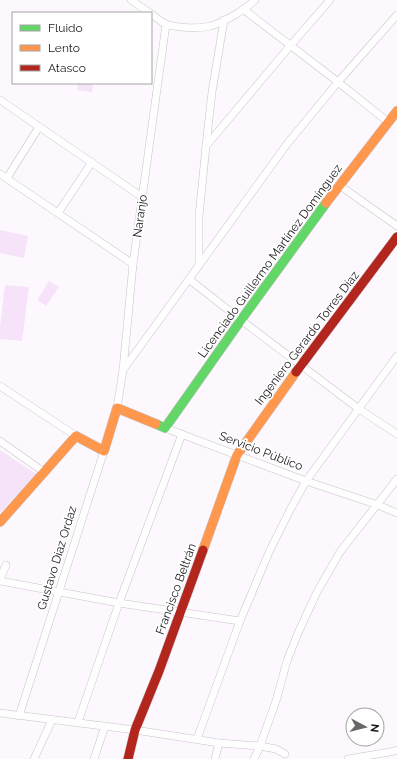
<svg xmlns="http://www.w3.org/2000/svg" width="397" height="759" viewBox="0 0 397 759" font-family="Raleway,sans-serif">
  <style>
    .green { fill: #f6e2f9 }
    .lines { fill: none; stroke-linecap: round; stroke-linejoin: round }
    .street-casing { stroke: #c7c4c8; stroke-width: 8 }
    .fast-casing { stroke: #c7c4c8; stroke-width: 10 }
    .slow-casing { stroke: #c7c4c8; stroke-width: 10 }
    .jam-casing { stroke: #c7c4c8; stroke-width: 10 }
    .street { stroke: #fffeff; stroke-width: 7 }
    .fast { stroke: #63d668; stroke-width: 9 }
    .slow { stroke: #ff974d; stroke-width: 9 }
    .jam { stroke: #b3261e; stroke-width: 9 }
    .labels { text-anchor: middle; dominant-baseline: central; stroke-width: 3.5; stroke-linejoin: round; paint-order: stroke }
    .street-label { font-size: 12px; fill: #1c191d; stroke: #fff }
  </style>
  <rect width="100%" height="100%" fill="#fcf8fd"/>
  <g class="green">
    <path d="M78,83H93L92,92L77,90Z"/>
    <path d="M0,230L28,236L24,258L0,253Z"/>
    <path d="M49,281L59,287L46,306L37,300Z"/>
    <path d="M5,285L29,287L22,341L0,339V327Z"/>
    <path d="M0,450L36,474L0,513Z"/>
  </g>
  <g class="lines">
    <g class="street-casing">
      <g id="street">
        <path d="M131,0L150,13"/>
        <path d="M243,9L338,82L388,122"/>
        <path d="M151,14C156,17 161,22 166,24C177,28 199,29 210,26C223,23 246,9 255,0"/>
        <path d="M0,100L142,197"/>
        <path d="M206,146L290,46L330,0"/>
        <path d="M0,174L133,264"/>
        <path d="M7,178L39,127"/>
        <path d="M339,185L397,226"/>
        <path d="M58,213L92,162"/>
        <path d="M199,265V216L206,146L212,92L224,20"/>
        <path d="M190,280L241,320L359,409L397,434"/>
        <path d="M123,370L287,144L338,82L397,15"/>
        <path d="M0,386L76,436"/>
        <path d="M117,408L123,370L133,264L166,24"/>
        <path d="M165,428L306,481L378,505L397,513"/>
        <path d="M0,441L44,472"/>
        <path d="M0,579L6,565"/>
        <path d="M0,581L119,603L240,621"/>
        <path d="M0,713L135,730L219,743L260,746L276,749L285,754"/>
        <path d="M19,716L104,451"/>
        <path d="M78,722L119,603L182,434"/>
        <path d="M197,739L240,621L270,550L290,510L306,481L397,356"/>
        <path d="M34,759L52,720"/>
        <path d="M94,759L105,726"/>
        <path d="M215,759L219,743"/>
        <path d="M254,759L260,746L276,701L287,661L298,633L317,592L340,552L397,479"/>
        <path d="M348,759L390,752L397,750"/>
      </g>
    </g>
    <g class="fast-casing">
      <path id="fast" d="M156,424L165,428L241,320L326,203"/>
    </g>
    <g class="slow-casing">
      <g id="slow">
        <path d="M326,203L397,111"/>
        <path d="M0,522L76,436L104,451L117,408L156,424"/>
        <path d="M203,550L237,455L296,372"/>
      </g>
    </g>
    <g class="jam-casing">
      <g id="jam">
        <path d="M296,372L397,237"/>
        <path d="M128,759L135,730L159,671L203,550"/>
      </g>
    </g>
    <use href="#street" class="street"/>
    <use href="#fast" class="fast"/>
    <use href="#slow" class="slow"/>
    <use href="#jam" class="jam"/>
  </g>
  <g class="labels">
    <g class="street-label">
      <text transform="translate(140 216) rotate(-82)">Naranjo</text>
      <text transform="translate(270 261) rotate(-54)">Licenciado Guillermo Martínez Domínguez</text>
      <text transform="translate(307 338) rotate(-53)">Ingeniero Gerardo Torres Díaz</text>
      <text transform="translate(261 451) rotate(21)">Servicio Público</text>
      <text transform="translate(57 558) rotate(-73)">Gustavo Díaz Ordaz</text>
      <text transform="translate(176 589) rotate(-70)">Francisco Beltrán</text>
    </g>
  </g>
  <rect x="12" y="12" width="140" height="72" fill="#ffffff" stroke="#a4a3a5"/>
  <rect x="20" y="25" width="20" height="6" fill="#63d668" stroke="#a4a3a5"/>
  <text x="48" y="32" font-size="12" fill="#1c191d">Fluido</text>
  <rect x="20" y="45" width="20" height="6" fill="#ff974d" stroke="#a4a3a5"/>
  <text x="48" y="52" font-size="12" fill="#1c191d">Lento</text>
  <rect x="20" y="65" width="20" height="6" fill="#b3261e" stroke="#a4a3a5"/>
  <text x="48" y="72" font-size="12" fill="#1c191d">Atasco</text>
  <g transform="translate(365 727) rotate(97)"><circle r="19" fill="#ffffff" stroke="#a4a3a5"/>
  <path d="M0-3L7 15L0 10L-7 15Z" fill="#6a676b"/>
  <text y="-6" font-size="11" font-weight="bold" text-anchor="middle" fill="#1c191d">N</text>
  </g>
</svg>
